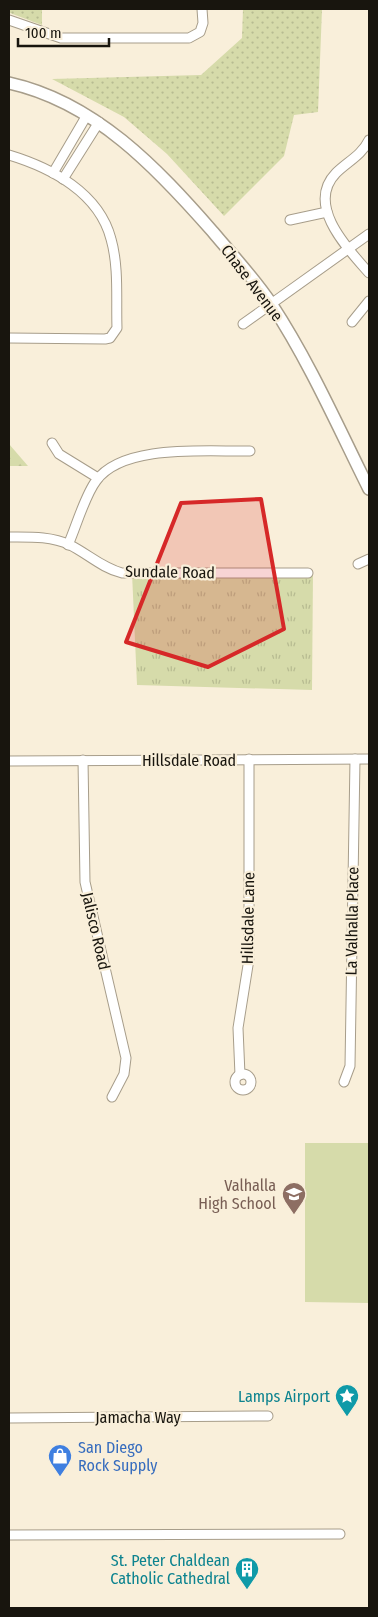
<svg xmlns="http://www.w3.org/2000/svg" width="378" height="1617" viewBox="0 0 378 1617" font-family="'Fira Sans Condensed',sans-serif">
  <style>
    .grass { fill: url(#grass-tufts) }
    .forest { fill: url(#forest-firs) }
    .park { fill: url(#park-dots) }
    .pitch { fill: #d6dbaa }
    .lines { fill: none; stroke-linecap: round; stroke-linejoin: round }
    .minor-casing { stroke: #a79d8a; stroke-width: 11 }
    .major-casing { stroke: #a79d8a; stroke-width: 14 }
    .minor { stroke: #fff; stroke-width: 9 }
    .major { stroke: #fff; stroke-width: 11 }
    .marked { fill: #d62828; fill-opacity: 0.2; stroke: #d62828; stroke-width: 4; stroke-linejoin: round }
    .labels { text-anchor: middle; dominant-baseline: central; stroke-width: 4.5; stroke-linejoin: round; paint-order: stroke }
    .street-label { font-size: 16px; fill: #18150e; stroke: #f9efda }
    .education-label { font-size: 16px; fill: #785e54; stroke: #f9efda; text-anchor: end }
    .culture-label { font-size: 16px; fill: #0d838f; stroke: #f9efda; text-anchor: end }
    .shop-label { font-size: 16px; fill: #366cbe; stroke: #f9efda; text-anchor: start }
  </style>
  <defs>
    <pattern id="grass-tufts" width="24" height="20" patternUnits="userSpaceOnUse" patternTransform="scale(1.25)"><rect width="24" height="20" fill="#d6dbaa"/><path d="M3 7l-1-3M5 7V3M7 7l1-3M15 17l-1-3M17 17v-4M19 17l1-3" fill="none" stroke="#b7bb91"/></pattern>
    <pattern id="forest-firs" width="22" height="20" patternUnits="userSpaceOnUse" patternTransform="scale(1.25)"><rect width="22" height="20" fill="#d6dbaa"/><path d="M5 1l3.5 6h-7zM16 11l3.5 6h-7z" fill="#b7bb91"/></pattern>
    <pattern id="park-dots" width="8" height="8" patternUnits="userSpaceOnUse" patternTransform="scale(1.25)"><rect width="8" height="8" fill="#d6dbaa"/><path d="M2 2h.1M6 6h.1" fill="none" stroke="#b7bb91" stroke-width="1.8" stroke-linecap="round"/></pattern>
  </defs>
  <rect width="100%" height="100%" fill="#f9efda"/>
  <path class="grass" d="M132,573H313L312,690L137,685Z"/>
  <path class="forest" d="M9,444L28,466H9Z"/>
  <g class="park">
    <path d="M9,9H42V25L10,13Z"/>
    <path d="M243,9H322L318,112L294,115L284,156L224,216L167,154L124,117L52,79L201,75L242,38Z"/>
  </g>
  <path class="pitch" d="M305,1143H369V1303L305,1302Z"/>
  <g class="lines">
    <g class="minor-casing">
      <g id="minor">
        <path d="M9,20L61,38H189L200,32L203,23L202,9"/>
        <path d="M369,140C362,155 347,162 336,173C305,205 348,249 369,273"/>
        <path d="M9,155C52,168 99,193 111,239C119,267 116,299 117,328L110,338L105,339L9,338"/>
        <path d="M53,173L87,115"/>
        <path d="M63,179L99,122"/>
        <path d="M290,220L327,212"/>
        <path d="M352,322L369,301"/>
        <path d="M243,324L369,234"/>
        <path d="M52,443L59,454L98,478"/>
        <path d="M9,537C30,537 51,536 70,545C88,554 102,568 122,573H308"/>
        <path d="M68,545C76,527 85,495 96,481C123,443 209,452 250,451"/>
        <path d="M358,564L369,559"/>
        <path d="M83,760L85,882L126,1058L124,1074L112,1097"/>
        <path d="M9,761L369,759"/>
        <circle cx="243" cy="1082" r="8"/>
        <path d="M240,1075L238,1028L249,959V759"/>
        <path d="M344,1082L350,1066L355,759"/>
        <path d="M9,1418L268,1416"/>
        <path d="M9,1535L340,1534"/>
      </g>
    </g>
    <g class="major-casing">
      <path id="major" d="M9,83C95,102 157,168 213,232C233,256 255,279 272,305C310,363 338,427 369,489"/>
    </g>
    <use href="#minor" class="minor"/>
    <use href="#major" class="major"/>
  </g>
  <path class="marked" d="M261,499L284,629L208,667L126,642L181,503Z"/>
  <defs>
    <g id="school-pin" transform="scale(1.25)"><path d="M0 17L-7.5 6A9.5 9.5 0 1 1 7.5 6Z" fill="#8d6e63" stroke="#f9efda"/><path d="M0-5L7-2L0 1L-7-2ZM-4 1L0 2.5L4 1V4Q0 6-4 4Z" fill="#fff"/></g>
    <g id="sight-pin" transform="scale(1.25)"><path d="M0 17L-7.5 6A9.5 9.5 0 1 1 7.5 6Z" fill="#0f9aa8" stroke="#f9efda"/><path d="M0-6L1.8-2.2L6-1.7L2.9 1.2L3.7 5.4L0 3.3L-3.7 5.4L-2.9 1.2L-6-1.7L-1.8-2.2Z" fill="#fff"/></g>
    <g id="shop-pin" transform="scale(1.25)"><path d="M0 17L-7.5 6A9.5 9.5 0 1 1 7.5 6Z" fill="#3f7fe0" stroke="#f9efda"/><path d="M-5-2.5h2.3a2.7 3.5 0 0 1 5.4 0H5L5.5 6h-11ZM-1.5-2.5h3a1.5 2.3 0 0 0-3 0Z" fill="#fff"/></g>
    <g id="building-pin" transform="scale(1.25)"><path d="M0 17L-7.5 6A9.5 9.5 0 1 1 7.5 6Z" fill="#0f9aa8" stroke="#f9efda"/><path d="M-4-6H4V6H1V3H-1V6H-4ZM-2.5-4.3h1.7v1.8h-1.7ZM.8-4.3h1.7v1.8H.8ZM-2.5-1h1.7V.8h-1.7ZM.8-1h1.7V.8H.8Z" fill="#fff"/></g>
  </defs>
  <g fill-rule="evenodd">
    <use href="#school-pin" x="294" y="1194"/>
    <use href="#sight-pin" x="347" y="1396"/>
    <use href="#shop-pin" x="60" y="1456"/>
    <use href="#building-pin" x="247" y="1569"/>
  </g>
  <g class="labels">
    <g class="street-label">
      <text transform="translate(252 283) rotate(53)">Chase Avenue</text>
      <text transform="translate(170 572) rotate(1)">Sundale Road</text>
      <text x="189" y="760">Hillsdale Road</text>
      <text transform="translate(248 918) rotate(-89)">Hillsdale Lane</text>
      <text transform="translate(352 921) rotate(-89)">La Valhalla Place</text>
      <text transform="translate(96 931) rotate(77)">Jalisco Road</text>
      <text x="138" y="1417">Jamacha Way</text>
    </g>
    <g class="education-label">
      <text x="276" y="1185">Valhalla<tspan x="276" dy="18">High School</tspan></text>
    </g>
    <g class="culture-label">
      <text x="330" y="1396">Lamps Airport</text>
      <text x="230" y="1560">St. Peter Chaldean<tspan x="230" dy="18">Catholic Cathedral</tspan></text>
    </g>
    <g class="shop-label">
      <text x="78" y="1447">San Diego<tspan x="78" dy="18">Rock Supply</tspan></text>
    </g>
  </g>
  <rect width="378" height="1617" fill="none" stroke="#18150e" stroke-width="20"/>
  <path d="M18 38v8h91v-8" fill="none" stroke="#18150e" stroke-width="2.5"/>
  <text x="25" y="38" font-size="15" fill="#18150e" stroke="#f9efda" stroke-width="4" paint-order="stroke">100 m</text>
</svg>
